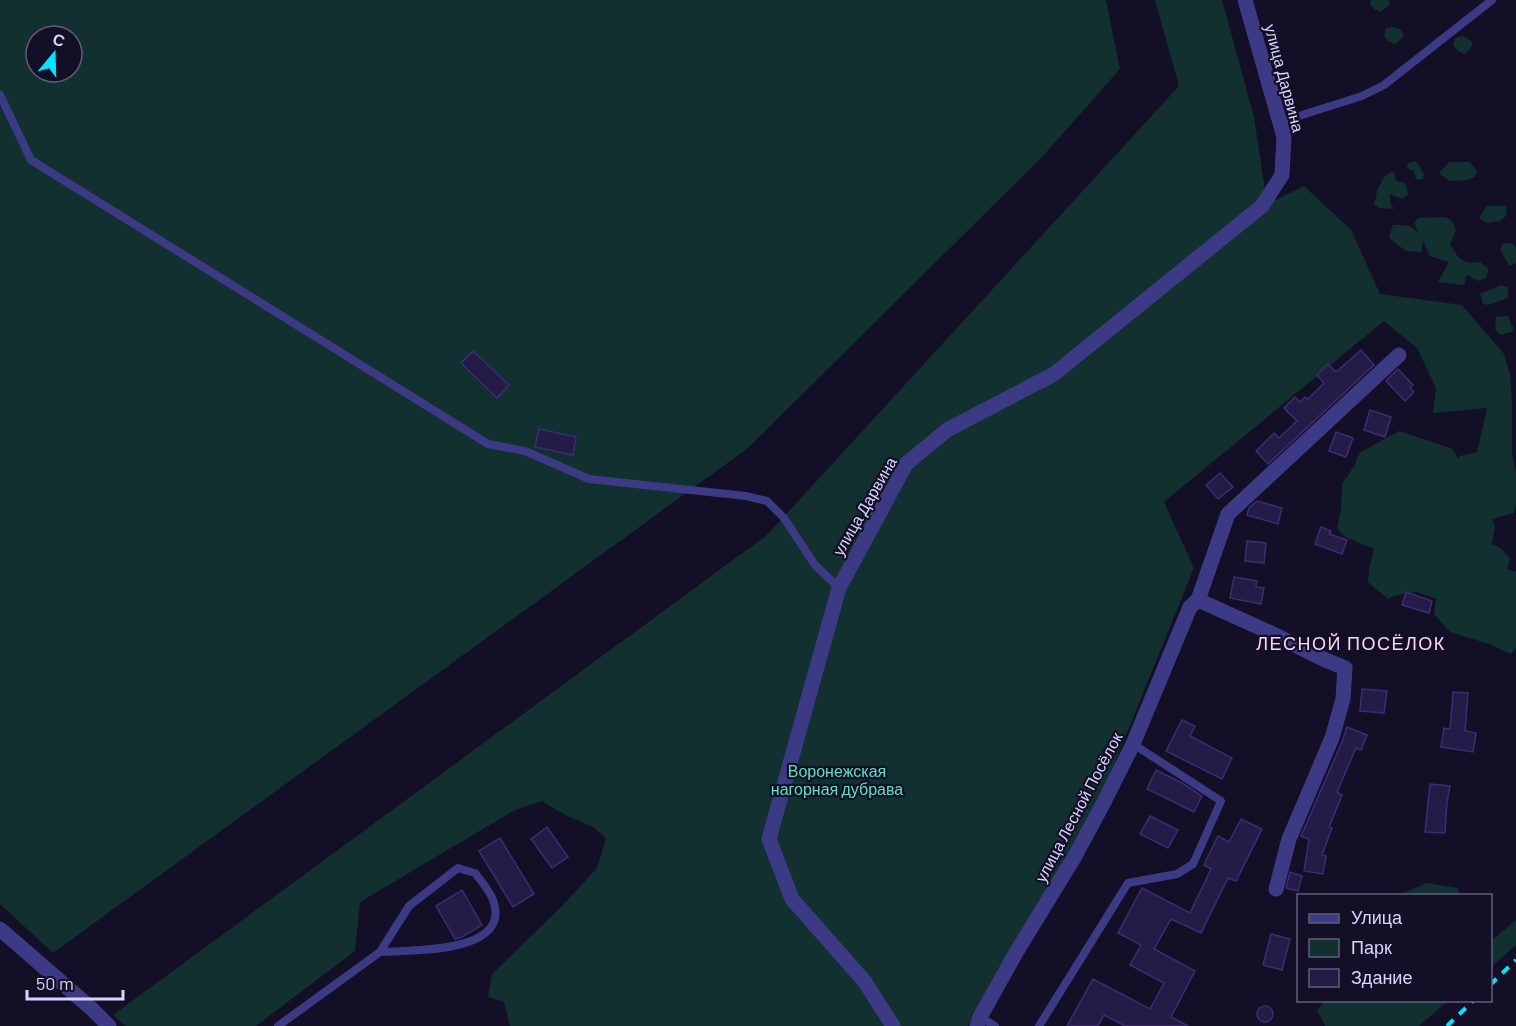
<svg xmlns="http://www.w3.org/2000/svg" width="1516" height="1026" viewBox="0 0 1516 1026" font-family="Barlow,sans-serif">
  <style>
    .green { fill: #12302f; fill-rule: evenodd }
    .building { fill: #241b47; stroke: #3b2d73; stroke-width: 1.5 }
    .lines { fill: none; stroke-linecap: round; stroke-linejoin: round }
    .lane { stroke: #3d3a85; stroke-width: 8 }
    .street { stroke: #3d3a85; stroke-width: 15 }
    .rail { stroke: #00e5ff; stroke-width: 4; stroke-dasharray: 9 8; stroke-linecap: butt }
    .labels { text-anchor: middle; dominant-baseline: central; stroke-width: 4.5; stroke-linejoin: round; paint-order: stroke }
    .street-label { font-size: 16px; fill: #d9d4ff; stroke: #130f26 }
    .park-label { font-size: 16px; fill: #5fe0c0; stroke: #130f26 }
    .neighbourhood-label { font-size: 18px; letter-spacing: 1.5px; fill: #ffd6f0; stroke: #130f26 }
  </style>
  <rect width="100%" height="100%" fill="#130f26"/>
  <g class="green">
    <path d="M0,0H1106L1120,69L1043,156L748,448L53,953L0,904ZM36,36H72V72H36Z"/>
    <path d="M1155,0H1222L1254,117L1267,204L1304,186L1351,230L1380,294L1462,305L1504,354L1510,374L1512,404V454L1516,473V503L1514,513L1492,519L1495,525L1492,544L1502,549L1510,559L1507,568L1514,572L1516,571V648L1511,654L1489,644L1450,632L1434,614L1436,599L1417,592L1397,595L1388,599L1368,582L1369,569L1374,549L1345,537L1337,528L1341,509L1342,484L1355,465L1359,453L1399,431L1453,449L1458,459L1460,456L1477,452L1487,408L1433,413L1436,388L1417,348L1384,321L1164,502L1194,568L1098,804L1066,861L968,1026H510L504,1002L488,997L492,974L563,905L597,868L606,838L593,827L565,815L542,801L515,810L360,902L355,951L256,1026H126L113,1015L767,535L1179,86Z"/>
    <path d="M1371,0H1388L1390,2L1387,7L1381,12L1374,9L1370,4Z"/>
    <path d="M1395,27L1401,30L1404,35L1401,39L1395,44L1388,41L1384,36L1386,28Z"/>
    <path d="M1464,36L1470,40L1473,44L1470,49L1465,54L1458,51L1453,45L1455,38Z"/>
    <path d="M1416,161L1424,174L1423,179L1416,180L1414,171L1407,168L1408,163Z"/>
    <path d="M1449,162H1470L1477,171L1475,177L1467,180L1449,181L1439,173Z"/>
    <path d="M1394,172L1396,180L1400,182H1404L1407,188L1408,195L1402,199L1390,194V202L1394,209L1379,208L1374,204L1376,198L1377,189C1385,180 1380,175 1394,172Z"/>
    <path d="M1487,206H1507L1506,216L1500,221L1486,223L1479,217Z"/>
    <path d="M1445,217L1451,220L1456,230L1450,244C1458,258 1462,265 1480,262L1489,269L1486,278L1478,281L1467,275L1464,285L1438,282L1449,262L1430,256L1422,239V252L1406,251L1389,238L1393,225C1405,225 1409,224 1418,232L1414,223L1418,218Z"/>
    <path d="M1503,243L1513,244L1516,248V263L1509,266L1500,249Z"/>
    <path d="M1501,285L1508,287V298L1488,305L1483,304L1480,294Z"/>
    <path d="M1508,316L1511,324L1514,328L1512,332L1500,335L1495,329L1496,317Z"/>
    <path d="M1427,883L1458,888L1459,895H1400L1401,894Z"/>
    <path d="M1516,920V945L1491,967V941Z"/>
    <path d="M1326,1000H1448V1001L1419,1026H1325L1317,1010Z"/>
  </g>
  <g class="building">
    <path d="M1361,350L1374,365L1268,464L1256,451L1274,433L1279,438L1297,421L1284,408L1295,397L1300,402L1305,397L1308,399L1324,383L1317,375L1328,364L1336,372Z"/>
    <path d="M473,351L509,385L497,398L461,363Z"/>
    <path d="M1398,369L1413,385L1410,388L1414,392L1405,401L1386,381Z"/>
    <path d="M1370,410L1391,417L1385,437L1364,430Z"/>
    <path d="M539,429L576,437L573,455L535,447Z"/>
    <path d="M1336,432L1353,438L1346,457L1329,451Z"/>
    <path d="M1220,473L1233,487L1218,499L1206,485Z"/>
    <path d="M1257,501L1282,508L1278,524L1247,515L1249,508Z"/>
    <path d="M1321,527L1331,531L1329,534L1347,540L1342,554L1315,544Z"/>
    <path d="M1247,541L1266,543L1264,563L1245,561Z"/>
    <path d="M1234,577L1257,581L1256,587L1264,588L1261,604L1230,598Z"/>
    <path d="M1406,592L1432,601L1429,613L1402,605Z"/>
    <path d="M1362,689L1387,691L1384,713L1360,711Z"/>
    <path d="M1453,692L1468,693L1465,731L1476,733L1473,752L1441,747L1444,728L1450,729Z"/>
    <path d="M1182,720L1195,726L1190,736L1232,758L1222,779L1166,751Z"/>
    <path d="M1347,727L1367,735L1361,750L1356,748L1337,792L1342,795L1329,827L1332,828L1322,855L1326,856L1323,874L1304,871L1309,839L1301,836L1342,742Z"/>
    <path d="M1156,770L1182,783L1202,796L1194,812L1147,789Z"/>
    <path d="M1430,784L1450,786L1447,802L1445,833L1425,832Z"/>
    <path d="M1150,816L1178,830L1168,848L1140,834Z"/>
    <path d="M1241,819L1262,829L1236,881L1228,878L1201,933L1171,919L1154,949L1195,971L1171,1017L1188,1026H1125L1104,1015L1098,1026H1067L1093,979L1150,1009L1164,983L1130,965L1141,945L1118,933L1142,888L1190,913L1211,869L1204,865L1218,836L1229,842Z"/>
    <path d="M547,827L568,857L552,868L531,839Z"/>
    <path d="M500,838L534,894L513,907L479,851Z"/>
    <path d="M1290,872L1302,876L1298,891L1286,888Z"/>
    <path d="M462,890L482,925L462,937L455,939L436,906Z"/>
    <path d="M1271,934L1290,939L1282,970L1263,965Z"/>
    <circle cx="1265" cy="1014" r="8"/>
  </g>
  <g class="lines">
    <g class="lane">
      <path d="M0,95L31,160L488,444L525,451L589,479L746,496L767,501L784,518L815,565L839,588"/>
      <path d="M1280,122L1362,96L1384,85L1492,0"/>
      <path d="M980,1017L995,1026"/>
      <path d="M278,1026L380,952L409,906L458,868L475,873C481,881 490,891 493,900C513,954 410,950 380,952"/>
      <path d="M1039,1026L1128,883L1177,874L1193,864L1221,801L1133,744"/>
    </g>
    <g class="street">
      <path d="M1198,600L1228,514L1399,355"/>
      <path d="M0,929L92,1009L109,1026"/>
      <path d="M893,1026L865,982L792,899L769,839L839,588L906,464L947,430L1054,374L1262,206L1282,175L1284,137L1245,0"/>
      <path d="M977,1026L980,1017L1017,951L1075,856L1103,804L1133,744L1190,607L1198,600L1269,632L1321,658L1345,668L1343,699L1332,738L1289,839L1276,889"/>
    </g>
    <g class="rail">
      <path d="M1490,985L1516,960"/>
      <path d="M1447,1026L1474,1000"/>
    </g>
  </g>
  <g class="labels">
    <g class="street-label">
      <text transform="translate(1285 78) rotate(75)">улица Дарвина</text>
      <text transform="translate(864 506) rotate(-60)">улица Дарвина</text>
      <text transform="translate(1078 807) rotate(-62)">улица Лесной Посёлок</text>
    </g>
    <g class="park-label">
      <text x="837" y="770">Воронежская<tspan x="837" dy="18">нагорная дубрава</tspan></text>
    </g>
    <g class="neighbourhood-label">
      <text x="1351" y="643">ЛЕСНОЙ ПОСЁЛОК</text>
    </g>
  </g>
  <rect x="1297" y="894" width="195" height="108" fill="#130f26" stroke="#625e7d" stroke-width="1.5"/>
  <rect x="1309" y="914" width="30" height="9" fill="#3d3a85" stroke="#625e7d" stroke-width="1.5"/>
  <text x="1351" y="924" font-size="18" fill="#d9d4ff">Улица</text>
  <rect x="1309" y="939" width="30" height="18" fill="#12302f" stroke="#625e7d" stroke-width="1.5"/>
  <text x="1351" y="954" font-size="18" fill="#d9d4ff">Парк</text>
  <rect x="1309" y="969" width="30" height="18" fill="#241b47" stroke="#625e7d" stroke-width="1.5"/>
  <text x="1351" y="984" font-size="18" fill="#d9d4ff">Здание</text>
  <g transform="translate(54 54) rotate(19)"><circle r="28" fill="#130f26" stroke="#625e7d" stroke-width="1.5"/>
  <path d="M0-4.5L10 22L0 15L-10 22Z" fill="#00e5ff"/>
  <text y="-9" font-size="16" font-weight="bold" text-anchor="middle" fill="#d9d4ff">С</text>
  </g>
  <path d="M27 990v9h96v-9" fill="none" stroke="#d9d4ff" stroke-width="3"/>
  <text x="36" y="990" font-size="18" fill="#d9d4ff" stroke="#130f26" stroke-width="4.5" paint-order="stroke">50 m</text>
</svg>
